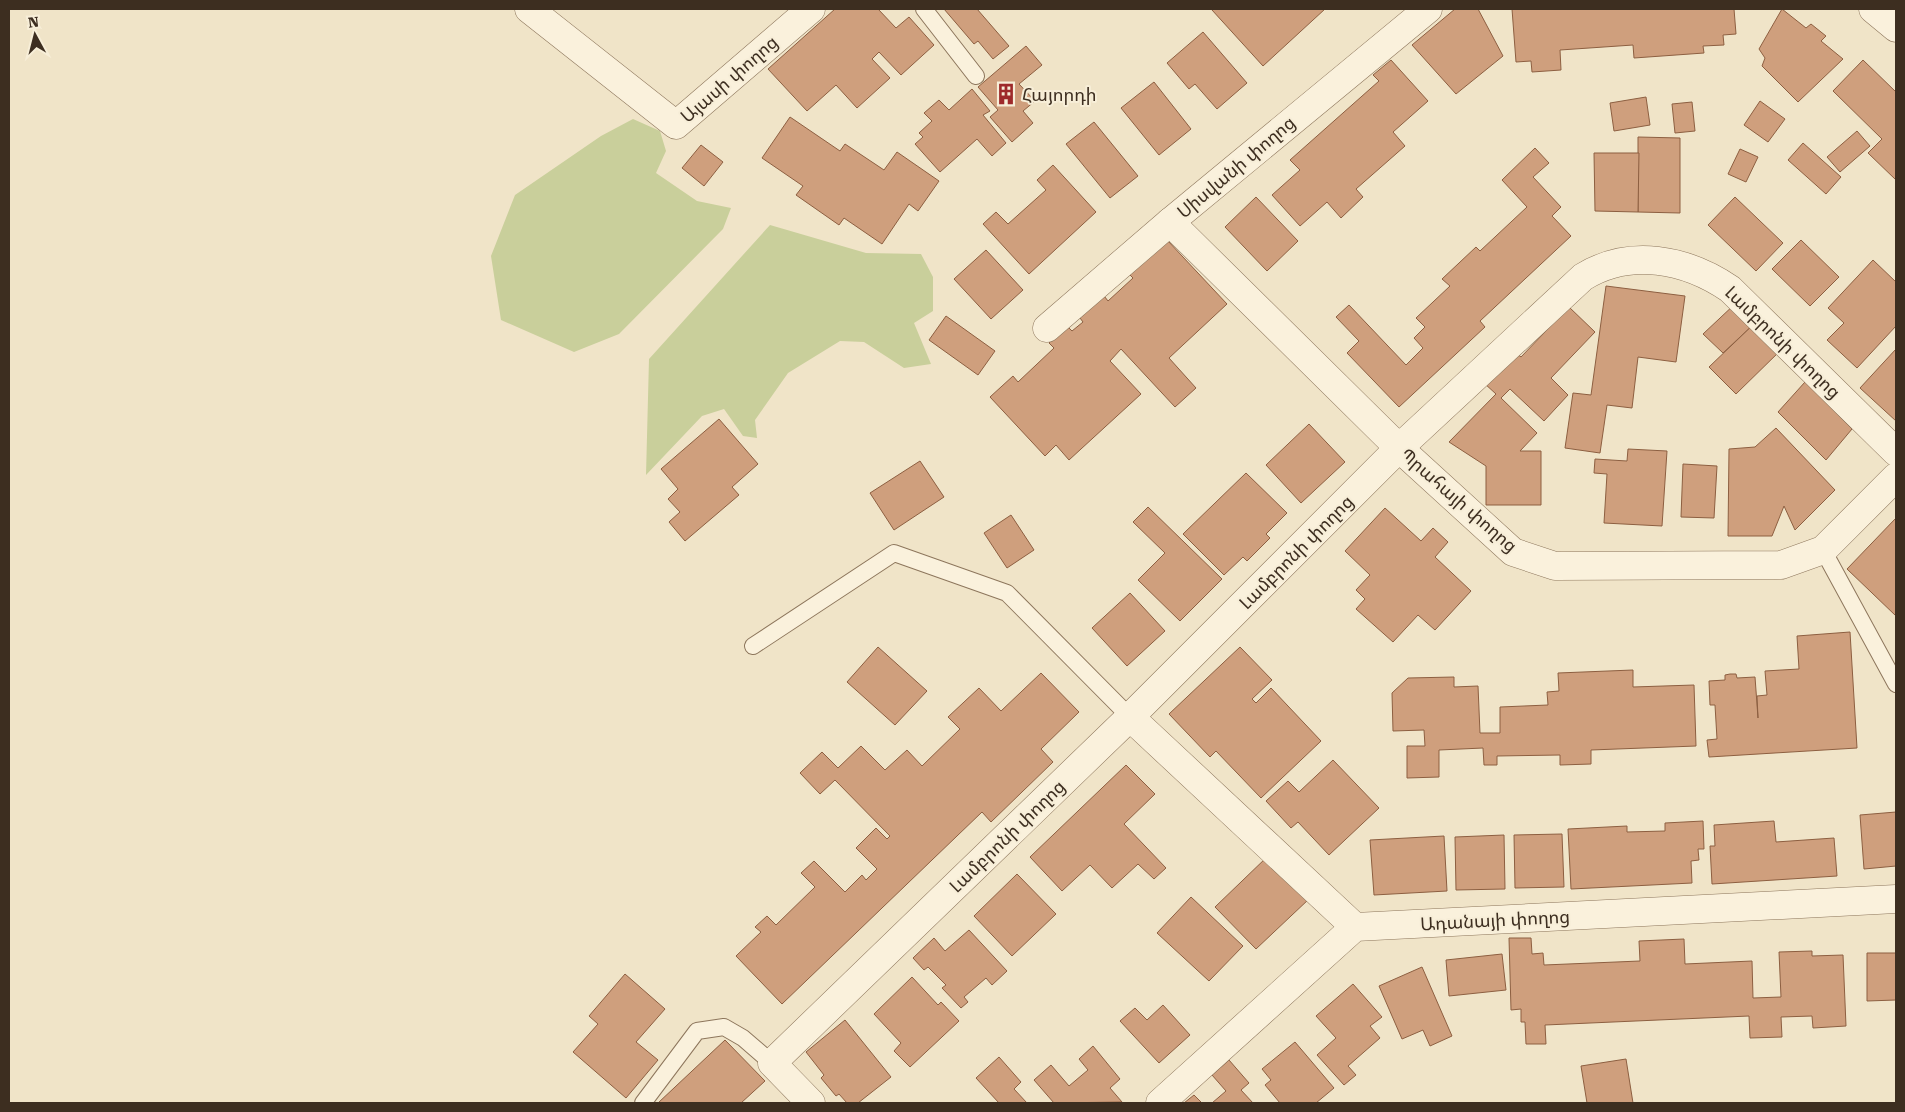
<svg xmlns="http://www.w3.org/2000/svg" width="1905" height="1112" viewBox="0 0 1905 1112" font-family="'Roboto Serif','Noto Sans Armenian',serif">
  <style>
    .green { fill: #c9cf9b }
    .building { fill: #cf9f7d; stroke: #8d5f41 }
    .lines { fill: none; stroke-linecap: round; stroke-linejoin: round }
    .service-casing { stroke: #8d765c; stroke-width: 18 }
    .minor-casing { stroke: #8d765c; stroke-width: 29 }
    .tertiary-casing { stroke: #8d765c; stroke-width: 29 }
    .service { stroke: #faf1dc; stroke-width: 16 }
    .minor { stroke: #faf1dc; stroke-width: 28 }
    .tertiary { stroke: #faf1dc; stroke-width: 28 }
    .labels { text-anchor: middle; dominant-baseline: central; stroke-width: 4; stroke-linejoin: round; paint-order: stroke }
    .street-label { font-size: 18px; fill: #3d2e20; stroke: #f7eed8 }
    .poi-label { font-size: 18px; fill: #3d2e20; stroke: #f7eed8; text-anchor: start }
  </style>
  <rect width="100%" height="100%" fill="#f0e4c8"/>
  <g class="green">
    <path d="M633,119L660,131L666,151L656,173L697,201L731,208L723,229L619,334L574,352L501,320L491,256L515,195L601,136Z"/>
    <path d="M770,225L866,253L921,254L933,277V311L914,323L931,364L904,368L864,342L840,341L788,373L755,420L757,438L743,436L724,409L702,416L646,475L649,359Z"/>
  </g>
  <g class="building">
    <path d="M835,9H878L896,28L909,17L934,45L901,75L879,52L872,59L890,78L857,108L836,85L807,111L768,69Z"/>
    <path d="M944,9H977L1009,46L993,59L978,41L974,44Z"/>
    <path d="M1213,9H1325L1263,66L1212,10Z"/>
    <path d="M1455,9H1478L1503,56L1456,94L1412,45Z"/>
    <path d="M1512,9H1734L1736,34L1723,35L1724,45L1703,46L1704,53L1634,58L1633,45L1560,50L1561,70L1532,72L1531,61L1516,62Z"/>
    <path d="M1782,9L1806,28L1811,24L1826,36L1821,41L1843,59L1798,102L1762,66L1765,58L1759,49Z"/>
    <path d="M1203,32L1247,83L1217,109L1195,84L1189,89L1167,63Z"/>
    <path d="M1026,46L1042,65L1019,84L1035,101L1023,111L1033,123L1012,142L990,117L998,110L978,87Z"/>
    <path d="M1391,60L1428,101L1393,132L1405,146L1356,189L1363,197L1341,218L1327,202L1300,226L1272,195L1300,170L1290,160L1379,81L1373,75Z"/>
    <path d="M1863,60L1896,92V180L1868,153L1882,139L1833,91Z"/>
    <path d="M1154,82L1191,129L1159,155L1121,108Z"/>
    <path d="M972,89L990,111L983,115L1006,143L992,156L977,139L940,172L915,144L923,137L919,133L932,121L924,113L939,100L949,110Z"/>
    <path d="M1646,97L1650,125L1614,131L1610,103Z"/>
    <path d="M1760,101L1785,119L1768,142L1744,125Z"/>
    <path d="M1692,102L1695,131L1675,133L1672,104Z"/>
    <path d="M790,117L840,151L845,144L884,170L897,152L939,181L918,211L909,204L882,244L844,218L839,225L796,195L803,186L762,158Z"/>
    <path d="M1094,122L1138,176L1110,198L1066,144Z"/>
    <path d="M1857,131L1870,146L1840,172L1827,157Z"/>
    <path d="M1638,137L1680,138V213L1638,212Z"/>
    <path d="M1803,143L1841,177L1826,194L1788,160Z"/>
    <path d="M701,145L723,162L704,186L682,168Z"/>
    <path d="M1535,148L1549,163L1533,177L1561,207L1552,216L1571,236L1480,321L1485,327L1399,407L1347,353L1359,341L1336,317L1349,305L1406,365L1423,348L1414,338L1425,327L1416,318L1450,286L1442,279L1476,247L1480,251L1527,207L1502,180Z"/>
    <path d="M1740,149L1758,157L1746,182L1728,174Z"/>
    <path d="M1594,153H1639L1638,212L1595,211Z"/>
    <path d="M1053,165L1096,212L1029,274L983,224L996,212L1008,224L1046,190L1037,180Z"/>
    <path d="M1256,197L1298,241L1267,271L1225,227Z"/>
    <path d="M1735,197L1783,243L1756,271L1708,225Z"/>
    <path d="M1801,240L1839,277L1810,306L1772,269Z"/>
    <path d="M1168,241L1227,304L1169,358L1196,388L1175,407L1121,349L1110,361L1141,394L1069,460L1056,445L1045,456L990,397L1013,376L1018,382L1054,348L1049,343L1067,326L1072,331L1083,322L1077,314L1101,292L1108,301L1133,278L1125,270Z"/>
    <path d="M986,250L1023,290L991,319L954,279Z"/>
    <path d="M1873,260L1896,282V326L1857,368L1827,340L1844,323L1828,308Z"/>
    <path d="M1606,286L1685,296L1676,362L1638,357L1632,408L1607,405L1600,453L1565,448L1573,393L1591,395Z"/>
    <path d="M1736,303L1756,322L1723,353L1703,334Z"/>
    <path d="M1569,307L1595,332L1551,378L1568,395L1544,421L1510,389L1501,398L1537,433L1520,451H1541V505H1486V466L1449,442L1496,394L1484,383L1515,352L1521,357Z"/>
    <path d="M946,316L995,351L978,375L929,340Z"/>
    <path d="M1756,322L1782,349L1736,394L1709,367Z"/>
    <path d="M1896,349V421L1860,388Z"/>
    <path d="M1805,382L1852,429L1826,460L1778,412Z"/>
    <path d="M719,419L758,464L732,487L739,495L685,541L669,522L680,512L668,499L678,489L661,469Z"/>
    <path d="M1309,424L1345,462L1301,503L1266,465Z"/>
    <path d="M1776,428L1835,490L1795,530L1784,506L1772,536H1728L1729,449L1755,447Z"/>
    <path d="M1628,449L1667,451L1662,526L1604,523L1607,474L1594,473L1595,459L1627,461Z"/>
    <path d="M920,461L944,497L894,530L870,493Z"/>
    <path d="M1683,464L1717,466L1714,518L1681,517Z"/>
    <path d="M1246,473L1287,513L1266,534L1270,538L1247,561L1243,557L1224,575L1183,534Z"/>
    <path d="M1148,507L1222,579L1180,621L1138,580L1165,553L1133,522Z"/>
    <path d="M1385,508L1421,541L1433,528L1448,542L1435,557L1471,591L1435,630L1418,615L1393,642L1356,609L1365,599L1356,590L1370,575L1345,551Z"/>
    <path d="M1011,515L1034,550L1007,568L984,533Z"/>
    <path d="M1896,518V616L1847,569Z"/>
    <path d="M1130,593L1165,631L1127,666L1092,628Z"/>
    <path d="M1850,632L1857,748L1709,757L1707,740L1717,739L1715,705H1710L1709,681L1725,680V675L1730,674H1736L1737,678L1755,677L1758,718L1757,696L1767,695L1765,671L1799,669L1797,636Z"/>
    <path d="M878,647L927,691L895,725L847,682Z"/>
    <path d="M1240,647L1272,680L1252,699L1256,703L1271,688L1321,741L1261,798L1216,751L1210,757L1169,714Z"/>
    <path d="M1633,670V687L1694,685L1696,746L1591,750V764L1560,765V755L1497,756V765H1484L1483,748L1439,750V777L1407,778V746H1425L1424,730L1393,731L1392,693L1408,678L1454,677V687L1478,686L1480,733H1500V707L1548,705L1547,692L1559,691L1558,673Z"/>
    <path d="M1041,673L1079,712L1041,749L1053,762L991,822L982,812L782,1004L736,956L761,932L755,927L767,916L776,925L815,887L801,873L814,861L845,892L862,875L866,880L877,869L856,848L876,828L887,839L890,836L835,780L820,794L800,773L822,752L838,768L861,746L885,770L907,750L922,766L960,729L948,717L979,688L1001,711Z"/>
    <path d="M1333,760L1379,808L1329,855L1298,822L1291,828L1266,801L1288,781L1299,792Z"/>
    <path d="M1126,765L1155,794L1124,824L1166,868L1154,879L1138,864L1112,888L1090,865L1062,891L1030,857Z"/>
    <path d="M1896,812V866L1864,869L1860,815Z"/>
    <path d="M1703,821L1704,849H1698L1699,860L1691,861L1692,883L1571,889L1568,829L1627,826V832L1665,831V823Z"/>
    <path d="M1774,821L1776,842L1834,838L1837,876L1712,884L1710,846H1715L1714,825Z"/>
    <path d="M1562,834L1564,887L1515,888L1514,835Z"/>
    <path d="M1504,835L1505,889L1456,890L1455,837Z"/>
    <path d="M1444,836L1447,891L1374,895L1370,840Z"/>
    <path d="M1268,856L1309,899L1256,949L1215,907Z"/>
    <path d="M1017,874L1056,914L1012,956L974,916Z"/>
    <path d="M1191,897L1243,946L1209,981L1157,933Z"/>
    <path d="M969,930L1007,971L992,985L986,978L964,997L968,1002L961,1008L942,988L946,985L928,967L924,970L913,958L934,938L945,951Z"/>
    <path d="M1509,938H1531L1532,954L1543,953L1544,965L1640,961L1639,941L1684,939L1685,964L1752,961L1753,998L1781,997L1779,952L1812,951V956L1843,955L1846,1026L1813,1028L1812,1016L1781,1017L1782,1037L1750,1038L1749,1016L1545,1025L1546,1044H1526L1525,1022H1521V1009L1511,1010Z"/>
    <path d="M1867,953H1896V1000L1867,1001Z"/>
    <path d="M1502,954L1506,990L1449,996L1446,960Z"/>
    <path d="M1422,967L1452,1036L1430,1046L1423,1030L1402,1039L1379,986Z"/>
    <path d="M625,974L665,1009L636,1042L658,1060L626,1098L573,1052L598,1024L589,1016Z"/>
    <path d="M912,977L938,1005L941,1002L959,1021L910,1067L894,1051L901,1043L874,1014Z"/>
    <path d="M1353,984L1382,1017L1370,1026L1380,1038L1348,1066L1356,1075L1344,1085L1317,1055L1336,1038L1316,1016Z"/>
    <path d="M1163,1005L1190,1035L1159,1063L1120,1021L1135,1008L1147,1020Z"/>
    <path d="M845,1020L891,1077L858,1103H847L839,1094L836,1096L821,1078L824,1075L806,1052Z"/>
    <path d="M725,1040L765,1081L741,1103H658Z"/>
    <path d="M1295,1042L1334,1088L1316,1103H1280L1265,1085L1271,1080L1262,1069Z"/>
    <path d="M1093,1046L1120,1079L1110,1088L1122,1102L1054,1103L1034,1080L1051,1065L1069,1086L1088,1070L1079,1059Z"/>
    <path d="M999,1057L1021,1082L1014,1089L1027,1103H999L976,1078Z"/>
    <path d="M1626,1059L1633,1103H1587L1581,1066Z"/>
    <path d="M1229,1060L1249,1083L1241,1090L1253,1103H1212L1226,1091L1212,1075Z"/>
    <path d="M1194,1095L1202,1103H1184Z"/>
  </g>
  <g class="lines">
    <g class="service-casing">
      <g id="service">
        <path d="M924,9L976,76"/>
        <path d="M1823,550L1896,684"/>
        <path d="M753,646L894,553L1007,593L1130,717"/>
        <path d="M643,1103L697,1031L724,1027L743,1038L772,1063"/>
      </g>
    </g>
    <g class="minor-casing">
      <g id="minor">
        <path d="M529,9L676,125L811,9"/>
        <path d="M1170,222L1399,448L1513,552L1555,566L1781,565L1823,550L1896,477"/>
        <path d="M1047,328L1170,222L1428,9"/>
        <path d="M1130,717L1355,927"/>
        <path d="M811,1103L772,1063L1130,717L1399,448L1583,277C1630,248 1686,259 1730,289L1896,452"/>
        <path d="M1160,1103L1355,927L1896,899"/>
      </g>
    </g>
    <g class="tertiary-casing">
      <path id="tertiary" d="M1873,9L1896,28"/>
    </g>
    <use href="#service" class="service"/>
    <use href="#minor" class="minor"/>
    <use href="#tertiary" class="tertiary"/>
  </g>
  <defs>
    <g id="building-bare" transform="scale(1.725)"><path d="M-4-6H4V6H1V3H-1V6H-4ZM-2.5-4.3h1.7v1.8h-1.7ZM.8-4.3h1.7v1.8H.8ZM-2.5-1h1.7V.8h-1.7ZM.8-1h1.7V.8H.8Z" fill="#9e2a2b" stroke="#f7eed8" stroke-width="2.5" paint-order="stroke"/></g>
  </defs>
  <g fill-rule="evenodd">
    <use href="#building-bare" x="1006" y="94"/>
  </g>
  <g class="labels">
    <g class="street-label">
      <text transform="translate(729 79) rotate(-41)">Այասի փողոց</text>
      <text transform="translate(1236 167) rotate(-40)">Սիսվանի փողոց</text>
      <text transform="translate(1783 342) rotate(44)">Լամբրոնի փողոց</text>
      <text transform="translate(1459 500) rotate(41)">Պրահայի փողոց</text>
      <text transform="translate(1296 552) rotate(-45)">Լամբրոնի փողոց</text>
      <text transform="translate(1007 836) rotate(-44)">Լամբրոնի փողոց</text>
      <text transform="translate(1495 920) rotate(-3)">Ադանայի փողոց</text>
    </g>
    <g class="poi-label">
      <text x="1022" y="94">Հայորդի</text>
    </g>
  </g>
  <rect width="1905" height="1112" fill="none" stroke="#3d2e20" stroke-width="20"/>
  <g transform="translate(35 35) rotate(353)" stroke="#f7eed8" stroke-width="4" paint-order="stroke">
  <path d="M0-4L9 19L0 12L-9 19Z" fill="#3d2e20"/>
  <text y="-8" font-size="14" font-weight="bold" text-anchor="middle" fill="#3d2e20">N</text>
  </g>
</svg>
